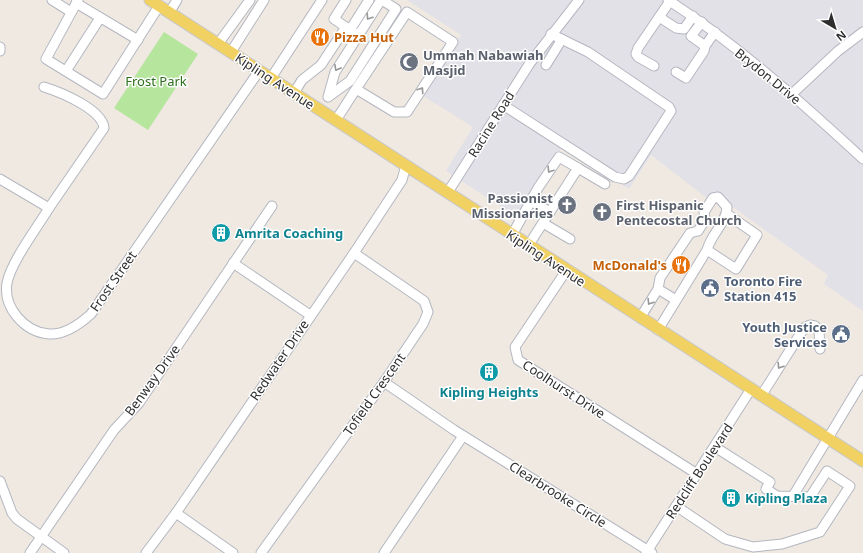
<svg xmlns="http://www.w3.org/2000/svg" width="863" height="553" viewBox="0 0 863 553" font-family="'Noto Sans',sans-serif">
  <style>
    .industrial { fill: #e3e1e8 }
    .park { fill: #b6e59e }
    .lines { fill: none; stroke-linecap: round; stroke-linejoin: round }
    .minor-casing { stroke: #b4b7c1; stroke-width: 11 }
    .major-casing { stroke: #c9c9c9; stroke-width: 13 }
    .minor { stroke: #fff; stroke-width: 9 }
    .major { stroke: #f2d163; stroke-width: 11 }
    .oneway { stroke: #969696 }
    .labels { text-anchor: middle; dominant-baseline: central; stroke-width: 3; stroke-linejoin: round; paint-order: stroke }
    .food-label { font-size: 13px; font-weight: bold; fill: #c56008; stroke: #fff; text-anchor: start }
    .worship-label { font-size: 13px; font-weight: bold; fill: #5b616d; stroke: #fff; text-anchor: start }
    .street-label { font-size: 13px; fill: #2e2e2e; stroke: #fff }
    .park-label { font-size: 13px; fill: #2c6e1b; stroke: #fff }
    .culture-label { font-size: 13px; font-weight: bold; fill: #0d838f; stroke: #fff; text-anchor: start }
    .service-label { font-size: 13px; font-weight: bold; fill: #4e5e75; stroke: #fff; text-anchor: start }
  </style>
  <rect width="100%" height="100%" fill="#efe9e1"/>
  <path class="industrial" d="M407,0H863V311L824,284L828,275L713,193L708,199L651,155L629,189L562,147L517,217L446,171L473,127L420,94L461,35Z"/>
  <path class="park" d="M164,32L198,54L148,130L114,108Z"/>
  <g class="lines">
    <g class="minor-casing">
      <g id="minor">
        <path d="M52,0L71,12"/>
        <path d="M78,0L46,59L103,94L159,6"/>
        <path d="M346,0L334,19L350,30"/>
        <path d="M381,0L335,72L328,97L350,81L396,9L382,0"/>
        <path d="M668,0C739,46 801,102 863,159"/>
        <path d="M76,3L138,40"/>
        <path d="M169,13L177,0"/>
        <path d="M659,17L676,28L684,29L693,16"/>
        <path d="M702,22L691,36L705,46L715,32"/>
        <path d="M358,35L350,30L369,0"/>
        <path d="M218,44L250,0"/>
        <path d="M0,47V51"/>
        <path d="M231,52L264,0"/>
        <path d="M546,65L562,39"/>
        <path d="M654,66L638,57L636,54L638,48L670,1"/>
        <path d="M66,71L100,18"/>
        <path d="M676,72L686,78L704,51L705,46"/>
        <path d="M271,78L322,0"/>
        <path d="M44,87C60,92 102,109 104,128L49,208"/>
        <path d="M294,93L302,80L321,65L346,27"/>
        <path d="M792,94L838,51L863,32"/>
        <path d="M503,105L615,177L624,179L629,176L671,111L669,107L588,52L551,34"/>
        <path d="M336,120L356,89L394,112H407L453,42L407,12L356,89"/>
        <path d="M0,179L49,208C37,228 11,262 7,283C3,307 24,332 49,334C65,335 80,324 91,314L259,71"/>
        <path d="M448,192L530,63L579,0"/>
        <path d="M532,202L550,212"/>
        <path d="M543,223L570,239"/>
        <path d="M512,235L538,188L559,157L578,168"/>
        <path d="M528,246L578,168L605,184"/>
        <path d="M707,250L736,269L757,235L727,214"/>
        <path d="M233,263L310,315"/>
        <path d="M566,271L515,347L518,360L697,474"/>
        <path d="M658,289L676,300"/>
        <path d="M640,318L658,289L660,278L690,233L698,231L705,220L704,212L713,198L718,197L727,207C727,222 711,234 707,250L658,330"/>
        <path d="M384,382L454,430L652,553"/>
        <path d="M761,396L804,328L810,325L815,326L819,331L820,349"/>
        <path d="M0,481L12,513L17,519L64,553"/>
        <path d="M793,496L863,380"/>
        <path d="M676,506L725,539L753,547L782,544L820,532L850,486L827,471L810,497L777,496L766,489L770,482L715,447"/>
        <path d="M176,513L233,553"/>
        <path d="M30,553L114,430L139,403L272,206"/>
        <path d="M146,553L176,513L354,253L402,180L406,165"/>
        <path d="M261,553L384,382L423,324L428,312L424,301L354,253"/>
        <path d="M384,553L463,436"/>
        <path d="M646,553L751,389"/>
      </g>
    </g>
    <g class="major-casing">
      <path id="major" d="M150,0C387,154 624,309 863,461"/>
    </g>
    <use href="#minor" class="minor"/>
    <use href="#major" class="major"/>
  </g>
  <defs><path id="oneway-chevron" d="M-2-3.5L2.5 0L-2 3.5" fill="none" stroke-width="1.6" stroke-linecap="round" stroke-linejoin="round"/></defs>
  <g class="oneway">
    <use href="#oneway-chevron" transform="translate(369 17) rotate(124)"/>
    <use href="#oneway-chevron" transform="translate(337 68) rotate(119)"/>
    <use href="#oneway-chevron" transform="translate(421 90) rotate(-56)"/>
    <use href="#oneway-chevron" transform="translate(550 170) rotate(123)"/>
    <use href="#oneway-chevron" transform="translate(650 302) rotate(122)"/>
    <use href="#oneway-chevron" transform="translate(780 366) rotate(123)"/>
  </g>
  <defs>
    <g id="restaurant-disc" transform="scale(1)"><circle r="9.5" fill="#e8710a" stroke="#fff"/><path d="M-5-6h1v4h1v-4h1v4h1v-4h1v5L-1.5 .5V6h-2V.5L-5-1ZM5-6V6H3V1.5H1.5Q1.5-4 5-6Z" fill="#fff"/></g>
    <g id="mosque-disc" transform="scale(1)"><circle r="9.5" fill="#6b7280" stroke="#fff"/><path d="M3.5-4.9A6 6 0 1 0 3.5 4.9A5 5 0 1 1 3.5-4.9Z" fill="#fff"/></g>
    <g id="church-disc" transform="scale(1)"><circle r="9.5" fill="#6b7280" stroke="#fff"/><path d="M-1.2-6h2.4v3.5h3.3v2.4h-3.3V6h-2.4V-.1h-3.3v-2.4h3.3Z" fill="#fff"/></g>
    <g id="building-disc" transform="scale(1)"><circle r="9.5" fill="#0f9aa8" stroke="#fff"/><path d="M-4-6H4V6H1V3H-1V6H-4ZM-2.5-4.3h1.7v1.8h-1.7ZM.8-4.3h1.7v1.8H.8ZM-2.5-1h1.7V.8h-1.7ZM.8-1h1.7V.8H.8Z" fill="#fff"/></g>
    <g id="civic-disc" transform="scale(1)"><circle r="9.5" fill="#5c6f8a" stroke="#fff"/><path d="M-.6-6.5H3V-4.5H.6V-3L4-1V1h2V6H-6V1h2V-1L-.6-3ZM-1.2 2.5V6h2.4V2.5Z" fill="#fff"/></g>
  </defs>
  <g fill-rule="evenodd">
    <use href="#restaurant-disc" x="320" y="37"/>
    <use href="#mosque-disc" x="409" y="62"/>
    <use href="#church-disc" x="567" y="205"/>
    <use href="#church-disc" x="602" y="212"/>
    <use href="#building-disc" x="221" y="233"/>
    <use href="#restaurant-disc" x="681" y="265"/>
    <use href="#civic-disc" x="710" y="288"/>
    <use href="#civic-disc" x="841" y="334"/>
    <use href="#building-disc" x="489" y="372"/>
    <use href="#building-disc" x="731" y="498"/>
  </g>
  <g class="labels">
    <g class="food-label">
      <text x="334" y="37">Pizza Hut</text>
      <text x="667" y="265" text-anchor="end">McDonald's</text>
    </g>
    <g class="worship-label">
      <text x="423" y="55">Ummah Nabawiah<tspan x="423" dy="15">Masjid</tspan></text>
      <text x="553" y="198" text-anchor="end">Passionist<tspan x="553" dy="15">Missionaries</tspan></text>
      <text x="616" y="205">First Hispanic<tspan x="616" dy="15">Pentecostal Church</tspan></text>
    </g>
    <g class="street-label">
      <text transform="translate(768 76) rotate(39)">Brydon Drive</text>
      <text transform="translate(275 81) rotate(33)">Kipling Avenue</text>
      <text transform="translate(491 124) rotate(-58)">Racine Road</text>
      <text transform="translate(546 258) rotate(33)">Kipling Avenue</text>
      <text transform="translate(113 281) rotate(-55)">Frost Street</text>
      <text transform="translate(279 360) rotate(-56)">Redwater Drive</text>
      <text transform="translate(152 380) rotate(-54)">Benway Drive</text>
      <text transform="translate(564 389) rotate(33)">Coolhurst Drive</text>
      <text transform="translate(374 394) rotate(-55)">Tofield Crescent</text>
      <text transform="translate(699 471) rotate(-57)">Redcliff Boulevard</text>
      <text transform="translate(558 494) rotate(32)">Clearbrooke Circle</text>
    </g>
    <g class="park-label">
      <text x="156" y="81">Frost Park</text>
    </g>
    <g class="culture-label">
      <text x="235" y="233">Amrita Coaching</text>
      <text x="489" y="392" text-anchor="middle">Kipling Heights</text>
      <text x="745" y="498">Kipling Plaza</text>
    </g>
    <g class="service-label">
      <text x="724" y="281">Toronto Fire<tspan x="724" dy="15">Station 415</tspan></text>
      <text x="827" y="327" text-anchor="end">Youth Justice<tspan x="827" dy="15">Services</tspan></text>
    </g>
  </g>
  <g transform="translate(835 28) rotate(142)" stroke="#ffffff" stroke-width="3" paint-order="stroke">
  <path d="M0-3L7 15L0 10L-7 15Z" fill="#2e2e2e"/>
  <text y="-6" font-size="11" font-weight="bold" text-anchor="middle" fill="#2e2e2e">N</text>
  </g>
</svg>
